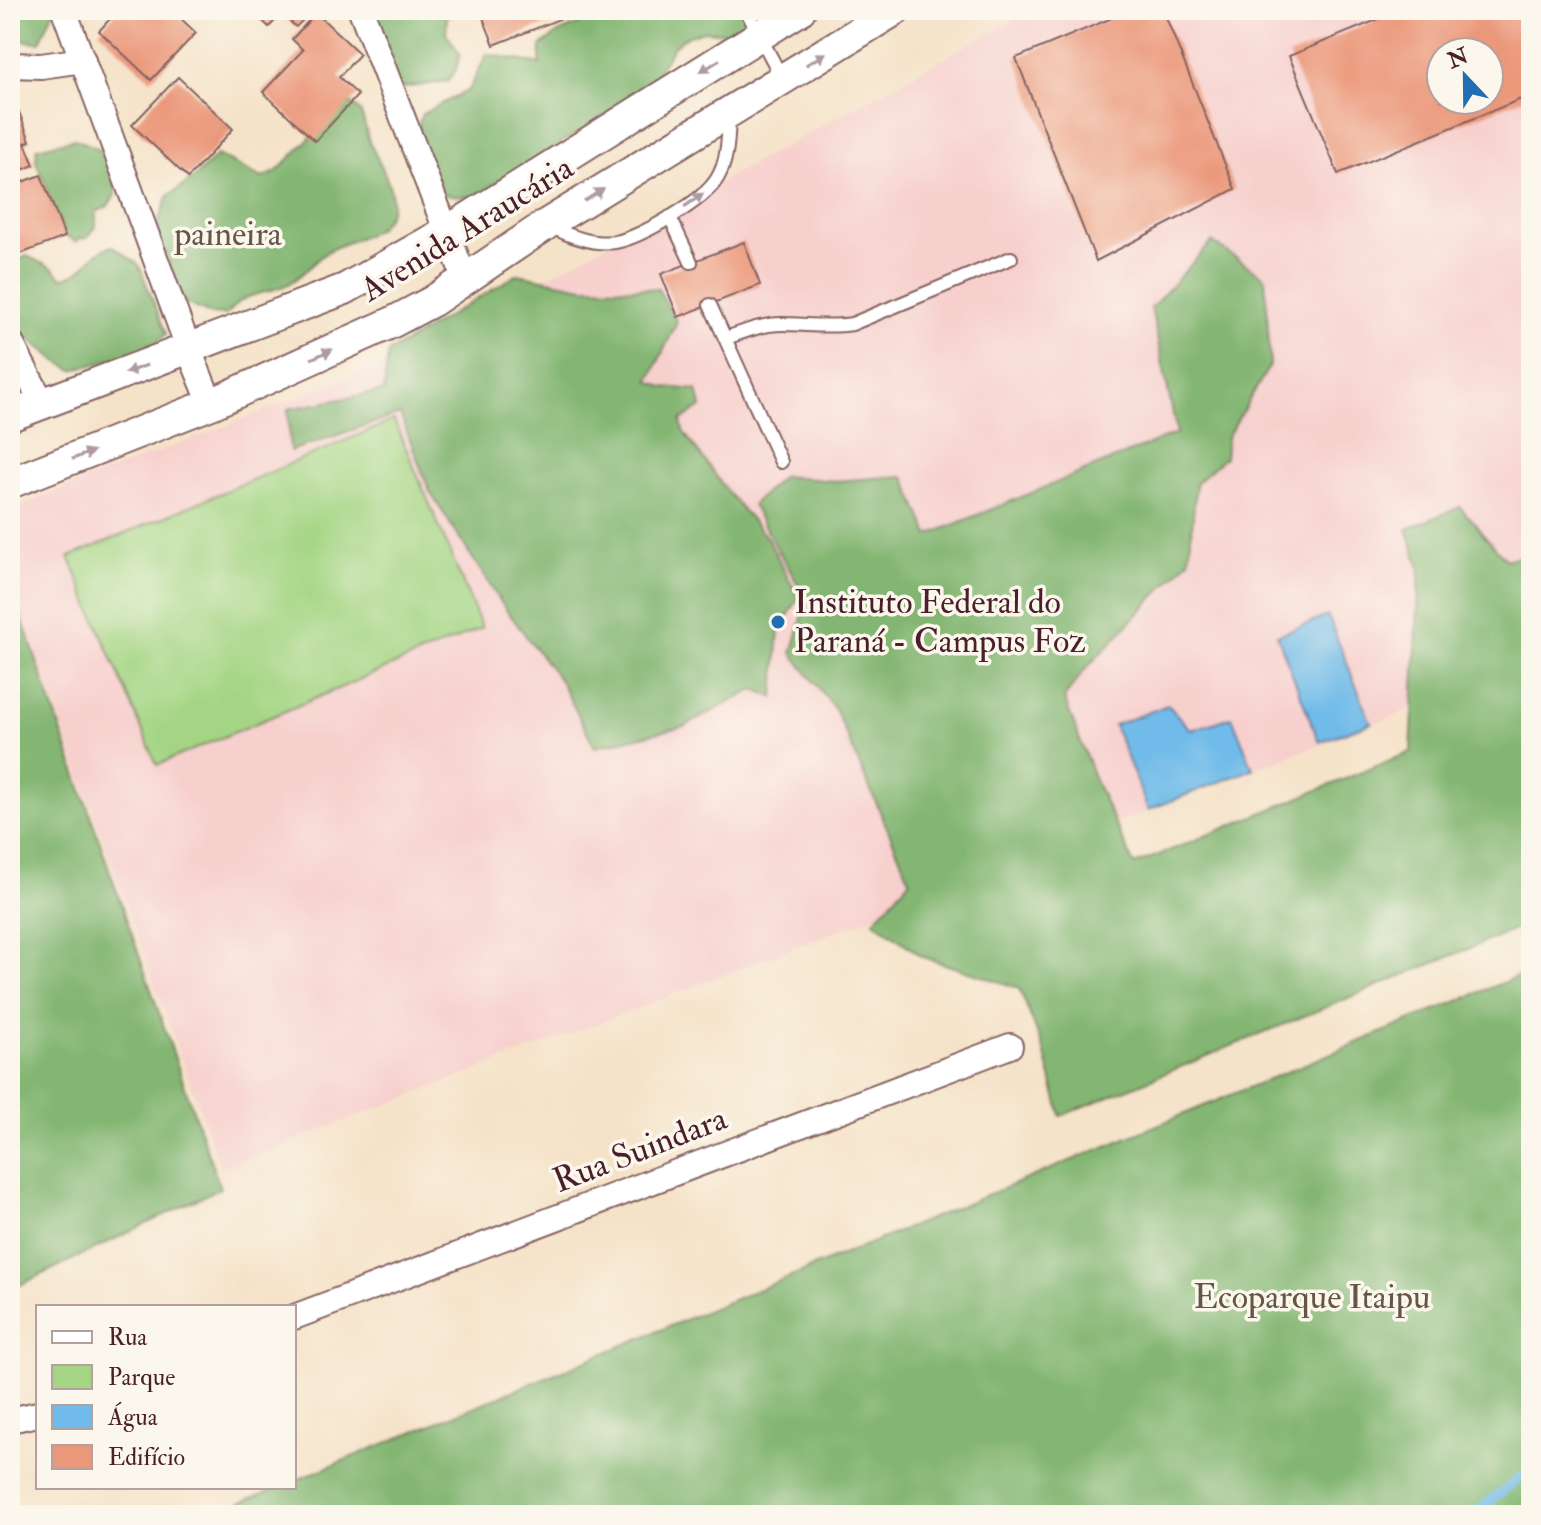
<svg xmlns="http://www.w3.org/2000/svg" width="1541" height="1525" viewBox="0 0 1541 1525" font-family="'IM FELL Double Pica',serif">
  <style>
    .built { fill: #f7d0ce; fill-rule: evenodd }
    .green { fill: #a4d584; stroke: #777a58; stroke-width: 2 }
    .forest { fill: #83b672; stroke: #666a4e; stroke-width: 2 }
    .water { fill: #70bbe9; stroke: #5d6d8a; stroke-width: 2 }
    .lines { fill: none; stroke-linecap: round; stroke-linejoin: round }
    .stream { stroke: #70bbe9; stroke-width: 9 }
    .building { fill: #eb9779; fill-rule: evenodd }
    .service-casing { stroke: #866462; stroke-width: 16 }
    .minor-casing { stroke: #866462; stroke-width: 28 }
    .tertiary-casing { stroke: #866462; stroke-width: 34 }
    .path { stroke: #866462; stroke-width: 5; stroke-dasharray: 2 6; stroke-linecap: butt }
    .service { stroke: #fff; stroke-width: 12 }
    .minor { stroke: #fff; stroke-width: 24 }
    .tertiary { stroke: #fff; stroke-width: 30 }
    .oneway { fill: #ae9aa0 }
    .poi-dot { fill: #1f6fb2; stroke: #fbf7ec; stroke-width: 3 }
    .labels { text-anchor: middle; dominant-baseline: central; stroke-width: 7; stroke-linejoin: round; paint-order: stroke }
    .street-label { font-size: 34px; fill: #4a1f2b; stroke: #fbf7ec }
    .park-label { font-size: 34px; fill: #655646; stroke: #fbf7ec }
    .poi-label { font-size: 34px; fill: #4a1f2b; stroke: #fbf7ec; text-anchor: start }
  </style>
  <rect width="100%" height="100%" fill="#fbf7ec"/>
  <filter id="ink" filterUnits="userSpaceOnUse"><feTurbulence type="fractalNoise" baseFrequency=".0125" numOctaves="2"/><feDisplacementMap in="SourceGraphic" scale="16" xChannelSelector="R" yChannelSelector="G"/><feConvolveMatrix kernelMatrix="1 2 1 2 8 2 1 2 1" color-interpolation-filters="sRGB"/></filter>
  <filter id="wash" filterUnits="userSpaceOnUse"><feTurbulence type="fractalNoise" baseFrequency=".006" numOctaves="4" result="noise"/><feDisplacementMap in="SourceGraphic" scale="32" xChannelSelector="R" yChannelSelector="G"/><feGaussianBlur stdDeviation="1.8" result="paint"/><feColorMatrix in="noise" values="0 0 0 0 0 0 0 0 0 0 0 0 0 0 0 0 0 1.4 0 .05"/><feComposite in="paint" operator="in"/></filter>
  <g filter="url(#wash)">
    <rect width="100%" height="100%" fill="#f5e3c9"/>
    <path class="built" d="M1031,10H1531V663L221,1169L10,582V510L404,356ZM1441,52H1489V100H1441Z"/>
    <path class="green" d="M394,420L482,628L157,765L69,557Z"/>
    <g class="forest">
      <path d="M10,10H54L40,42L10,40Z"/>
      <path d="M365,10H448L446,33L460,54L456,70L448,81L399,89Z"/>
      <path d="M622,10H775L741,32L728,33L703,31L684,38L674,46L646,90L474,197L451,196L438,192L414,140L422,114L469,90L487,54L540,64L541,46L558,33L599,15L613,19Z"/>
      <path d="M1237,10H1316L1283,23L1239,14Z"/>
      <path d="M345,103C365,104 363,125 369,140C381,172 412,206 372,232C358,240 341,243 327,252C312,262 301,279 284,286C259,296 245,291 226,315L210,314L185,303L160,238L158,224L168,196L193,179L217,155L262,178L276,172Z"/>
      <path d="M74,139C111,151 110,156 116,194L107,207L96,212V227L86,239L80,238L76,242L65,235L36,161L37,148Z"/>
      <path d="M1212,242L1265,277L1270,365L1227,437L1225,457L1196,483L1189,560L1083,672L1064,698L1097,785L1134,865L1411,752L1420,568L1407,529L1460,507L1506,560L1531,553V923L1061,1116L1043,1047L1019,988L923,957L874,921L910,880L836,711L792,653L807,600L752,505L783,476L834,481L904,476L929,535L1177,433L1151,308Z"/>
      <path d="M113,246L139,265L166,334L148,350L73,370L57,361L10,324V264L27,256L54,269L62,278C90,273 88,251 113,246Z"/>
      <path d="M518,274L583,287L658,289L677,322L649,381L663,387L697,390L701,407L681,420L683,431L732,498L768,539L799,598L779,630L774,698L755,689L685,726L595,747L561,682L504,607L430,492L400,414L290,451L288,409L384,391L388,353Z"/>
      <path d="M10,584L220,1188L10,1290Z"/>
      <path d="M1531,971V1515H211L278,1487H294V1481Z"/>
    </g>
    <g class="water">
      <path d="M1328,616L1371,723L1319,742L1277,635Z"/>
      <path d="M1168,705L1191,730L1232,717L1253,769L1148,810L1114,725Z"/>
    </g>
    <g class="lines">
      <path class="stream" d="M1472,1515L1531,1469"/>
    </g>
    <g id="blocks">
      <g class="building">
        <path d="M118,10H172L196,33L151,80L99,31Z"/>
        <path d="M251,10H307L310,13L296,27L281,14L269,27Z"/>
        <path d="M480,10H582L494,45Z"/>
        <path d="M1131,10H1163L1235,189L1096,261L1016,58Z"/>
        <path d="M1401,10H1531V95L1338,174L1289,56ZM1441,52H1489V100H1441Z"/>
        <path d="M316,13L360,54L339,77L358,95L315,141L263,92L303,50L292,39Z"/>
        <path d="M178,77L233,129L188,178L132,125Z"/>
        <path d="M13,96L30,141L25,143L34,165L10,175V97Z"/>
        <path d="M41,175L65,237L15,256L10,242V187Z"/>
        <path d="M744,242L760,285L678,317L661,274Z"/>
      </g>
    </g>
  </g>
  <g filter="url(#ink)">
    <use href="#blocks" fill-opacity="0" stroke="#866462" stroke-width="2"/>
    <g class="lines">
      <g class="service-casing">
        <g id="service">
          <path d="M746,10L782,78"/>
          <path d="M670,217L691,262"/>
          <path d="M550,226C569,236 593,245 615,242C640,238 706,200 718,177C728,160 728,136 729,117"/>
          <path d="M710,305L781,462"/>
          <path d="M726,338C744,332 762,324 782,324C806,324 828,328 852,324L1011,258"/>
        </g>
      </g>
      <g class="minor-casing">
        <g id="minor">
          <path d="M64,10L189,350L211,404"/>
          <path d="M361,10L465,279"/>
          <path d="M10,65L41,66L83,60"/>
          <path d="M10,341L43,404"/>
          <path d="M294,1317L1010,1046"/>
          <path d="M10,1420L38,1414"/>
        </g>
      </g>
      <g class="tertiary-casing">
        <g id="tertiary">
          <path d="M10,416L345,289L446,232L800,10"/>
          <path d="M10,483L211,404L391,323L433,301L547,224L895,10"/>
        </g>
      </g>
      <path class="path" d="M923,18L936,10"/>
      <use href="#service" class="service"/>
      <use href="#minor" class="minor"/>
      <use href="#tertiary" class="tertiary"/>
    </g>
    <defs><path id="oneway-solid" d="M-6-.8H1V-3.2L6.5 0L1 3.2V.8H-6Z" transform="scale(2)"/></defs>
    <g class="oneway">
      <use href="#oneway-solid" transform="translate(816 59) rotate(-31)"/>
      <use href="#oneway-solid" transform="translate(710 66) rotate(148)"/>
      <use href="#oneway-solid" transform="translate(594 195) rotate(-32)"/>
      <use href="#oneway-solid" transform="translate(694 200) rotate(-35)"/>
      <use href="#oneway-solid" transform="translate(322 354) rotate(-24)"/>
      <use href="#oneway-solid" transform="translate(136 369) rotate(160)"/>
      <use href="#oneway-solid" transform="translate(83 455) rotate(-21)"/>
    </g>
  </g>
  <circle class="poi-dot" cx="778" cy="622" r="8"/>
  <g class="labels">
    <g class="street-label">
      <text transform="translate(467 229) rotate(-32)">Avenida Araucária</text>
      <text transform="translate(640 1150) rotate(-21)">Rua Suindara</text>
    </g>
    <g class="park-label">
      <text x="228" y="234">paineira</text>
      <text x="1312" y="1297">Ecoparque Itaipu</text>
    </g>
    <g class="poi-label">
      <text x="794" y="602">Instituto Federal do<tspan x="794" dy="39">Paraná - Campus Foz</tspan></text>
    </g>
  </g>
  <rect width="1541" height="1525" fill="none" stroke="#fbf7ec" stroke-width="40"/>
  <rect x="36" y="1305" width="260" height="184" fill="#fbf7ec" stroke="#b4a19f" stroke-width="2"/>
  <rect x="52" y="1331" width="40" height="12" fill="#ffffff" stroke="#b4a19f" stroke-width="2"/>
  <text x="108" y="1345" font-size="24" fill="#4a1f2b">Rua</text>
  <rect x="52" y="1365" width="40" height="24" fill="#a4d584" stroke="#b4a19f" stroke-width="2"/>
  <text x="108" y="1385" font-size="24" fill="#4a1f2b">Parque</text>
  <rect x="52" y="1405" width="40" height="24" fill="#70bbe9" stroke="#b4a19f" stroke-width="2"/>
  <text x="108" y="1425" font-size="24" fill="#4a1f2b">Água</text>
  <rect x="52" y="1445" width="40" height="24" fill="#eb9779" stroke="#b4a19f" stroke-width="2"/>
  <text x="108" y="1465" font-size="24" fill="#4a1f2b">Edifício</text>
  <g transform="translate(1465 76) rotate(338)"><circle r="38" fill="#fbf7ec" stroke="#b4a19f" stroke-width="2"/>
  <path d="M0-6L14 30L0 20L-14 30Z" fill="#1f6fb2"/>
  <text y="-12" font-size="22" font-weight="bold" text-anchor="middle" fill="#4a1f2b">N</text>
  </g>
</svg>
